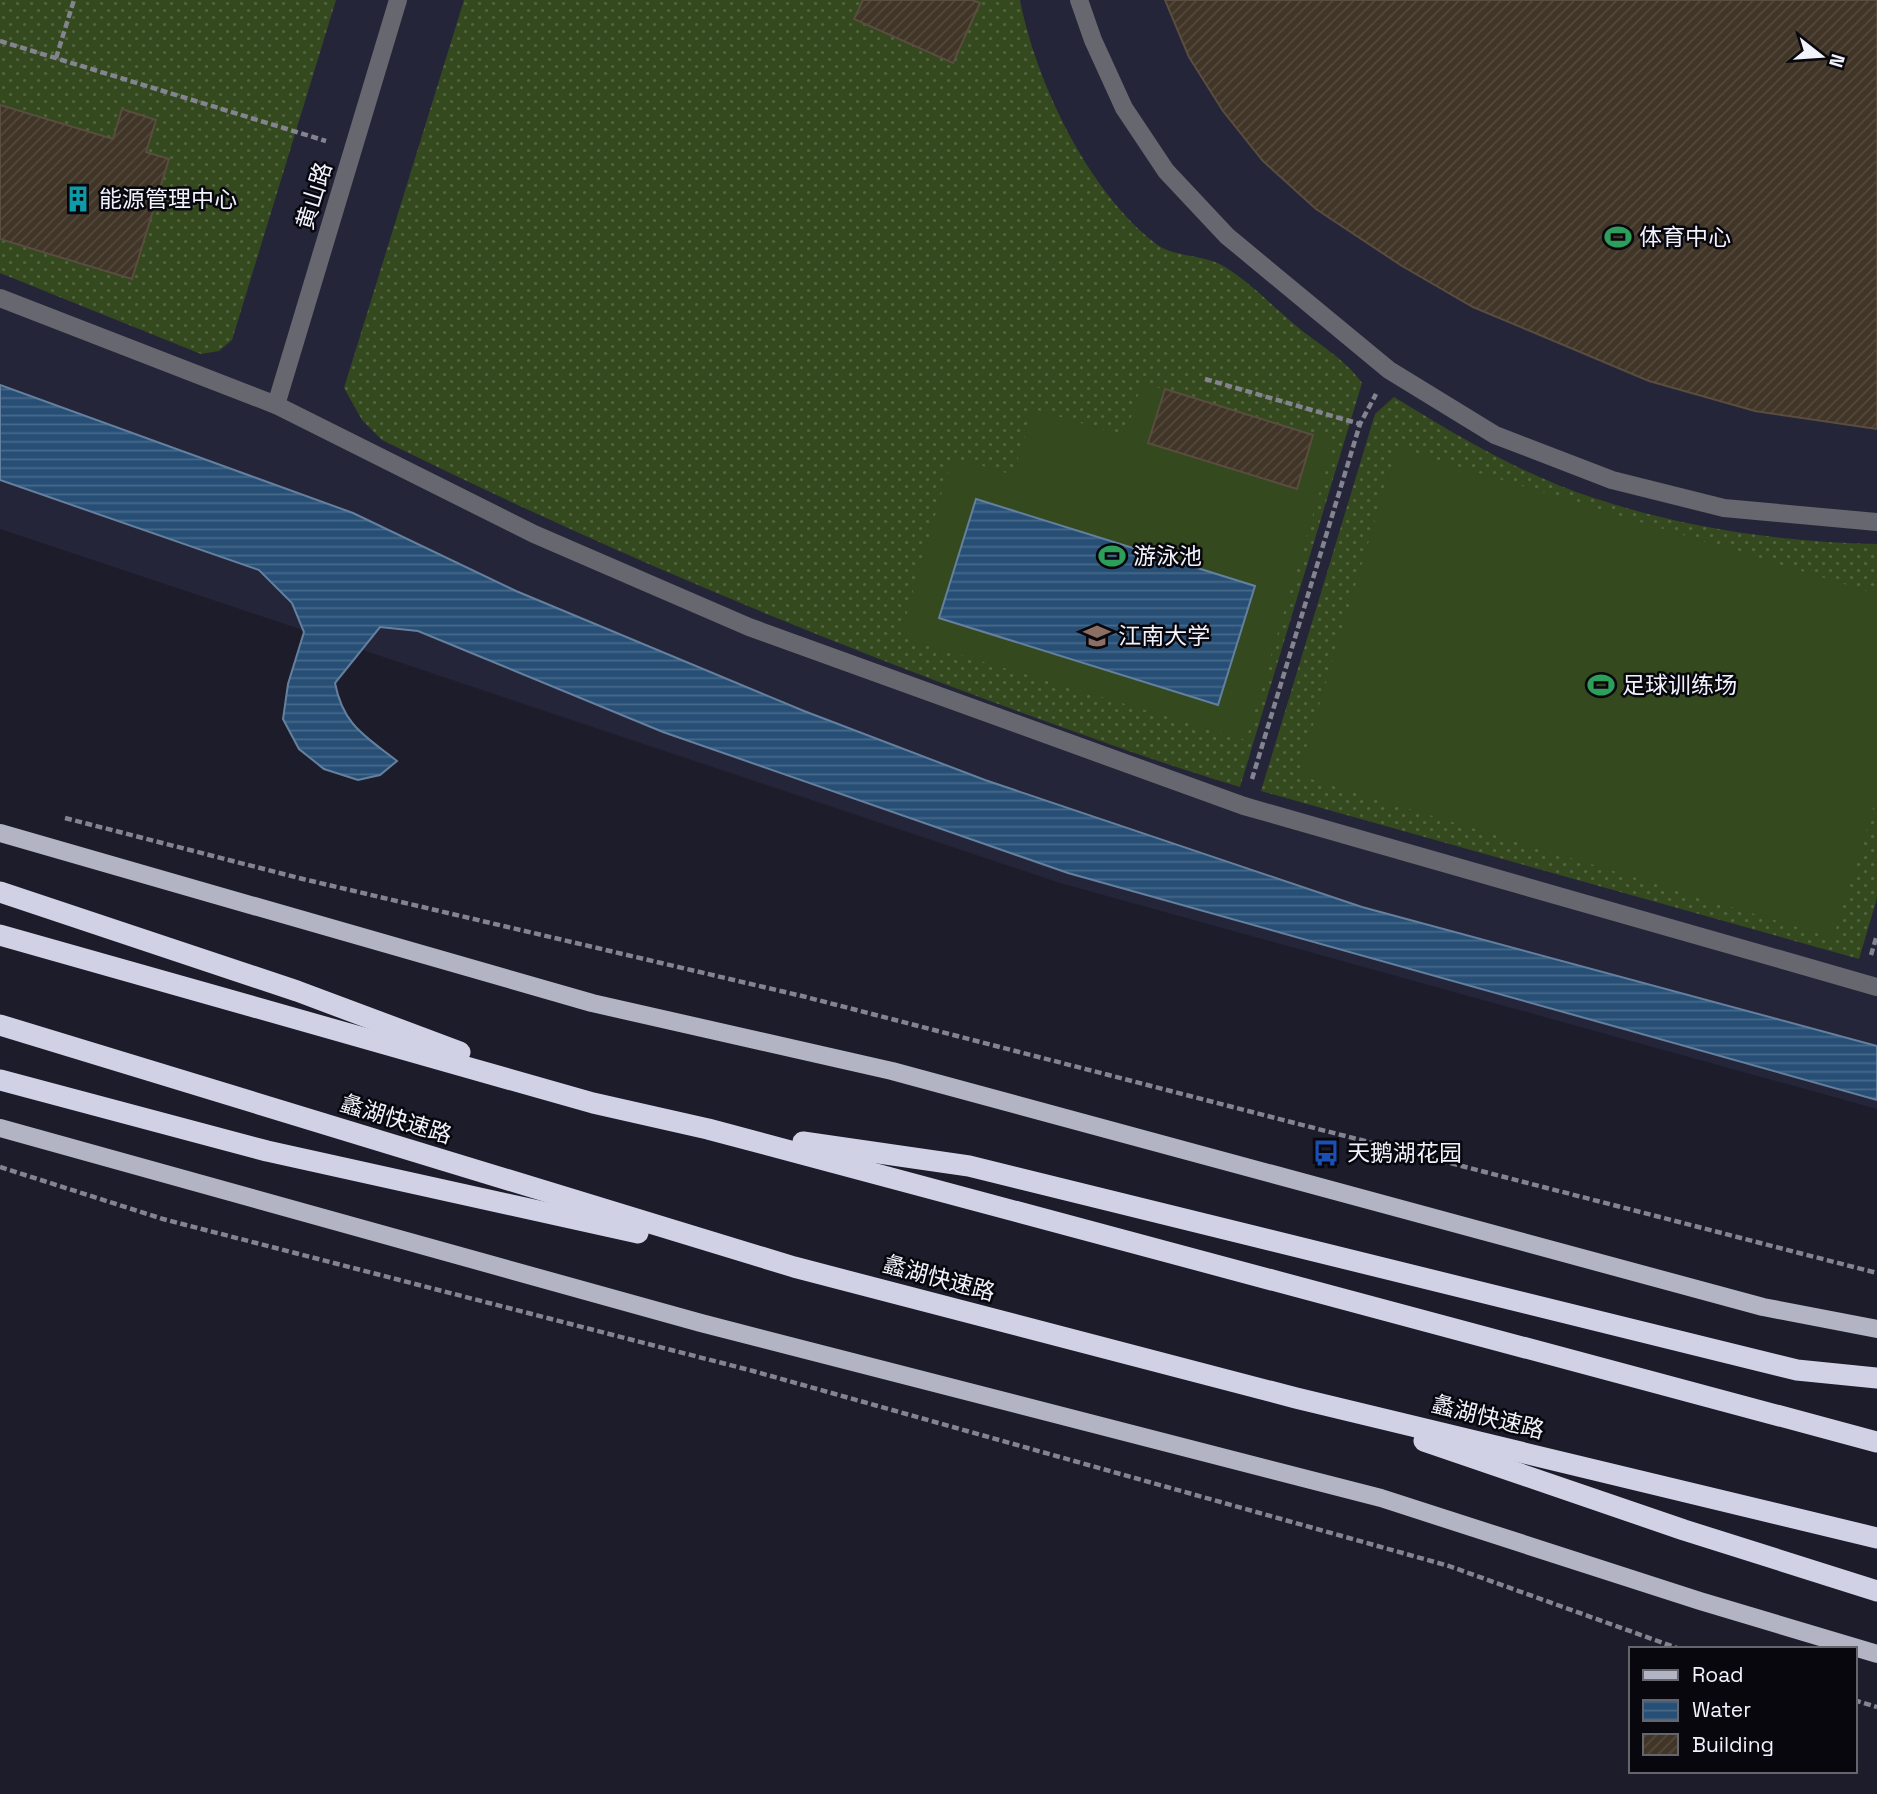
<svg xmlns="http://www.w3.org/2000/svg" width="1877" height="1794" viewBox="0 0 1877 1794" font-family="'Space Grotesk','Noto Sans SC',sans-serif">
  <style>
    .built { fill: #252539 }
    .grass { fill: url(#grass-dots) }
    .garden { fill: #35491e }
    .water { fill: url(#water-rules); stroke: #64809e; stroke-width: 2 }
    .building { fill: url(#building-hatch); stroke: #594d3f; stroke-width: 2 }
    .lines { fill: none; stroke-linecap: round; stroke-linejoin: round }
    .path { stroke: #838490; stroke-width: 4.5; stroke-dasharray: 7 3.5; stroke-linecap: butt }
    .lane { stroke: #67676f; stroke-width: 18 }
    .street { stroke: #67676f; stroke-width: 18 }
    .primary { stroke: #b2b3c3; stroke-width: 18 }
    .highway { stroke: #d0d1e4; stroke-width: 21 }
    .labels { text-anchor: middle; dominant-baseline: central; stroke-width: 5; stroke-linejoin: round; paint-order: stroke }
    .street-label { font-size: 23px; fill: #f1f2fc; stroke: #07070d }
    .poi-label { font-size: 23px; fill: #f1f2fc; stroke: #07070d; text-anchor: start }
  </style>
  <defs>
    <pattern id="grass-dots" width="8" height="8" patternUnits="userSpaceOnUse" patternTransform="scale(1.75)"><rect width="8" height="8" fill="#35491e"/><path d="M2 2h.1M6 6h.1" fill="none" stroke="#536440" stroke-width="1.8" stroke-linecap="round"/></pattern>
    <pattern id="water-rules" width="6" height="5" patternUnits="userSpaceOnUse" patternTransform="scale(1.75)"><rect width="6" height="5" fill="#274f76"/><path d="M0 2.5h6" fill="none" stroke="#47698a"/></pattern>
    <pattern id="building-hatch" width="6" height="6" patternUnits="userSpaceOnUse" patternTransform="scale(1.75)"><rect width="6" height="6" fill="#403527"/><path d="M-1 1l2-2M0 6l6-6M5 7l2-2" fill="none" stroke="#53493c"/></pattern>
  </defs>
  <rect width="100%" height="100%" fill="#1c1c2a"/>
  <path class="built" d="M0,0H1877V1109L1060,883L0,529Z"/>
  <g class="grass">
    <path d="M0,0H336L232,340L219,351L201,354L0,273Z"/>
    <path d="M464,0H1020C1036,82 1088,191 1155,243C1173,258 1205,254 1225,267C1250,282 1272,306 1295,325C1318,344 1345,359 1362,383L1240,787C1156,762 1073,731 990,701C783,625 581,538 382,440L362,420L344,388Z"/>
    <path d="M1394,397C1457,436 1523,475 1594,498C1684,528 1782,542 1877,544V898L1859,959L1261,791L1375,414Z"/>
  </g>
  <g class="garden">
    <path d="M1142,383L1335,440L1246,740L900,637L952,457L1013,475L1033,409L1125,436Z"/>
    <path d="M1397,448L1877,594V796L1833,938L1298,775Z"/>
  </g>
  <g class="water">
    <path d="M0,385L353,513L516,591L804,711L985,780L1362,907L1877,1046V1100L1068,873L663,732L418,631L380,627L335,683C343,725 365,736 397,761L380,775L358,780L324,769L299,749L283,719L288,684L304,632L292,603L259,570L0,480Z"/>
    <path d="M976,499L1255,586L1218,705L939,618Z"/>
  </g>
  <g class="building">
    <path d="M863,0H972L980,3L953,63L854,19Z"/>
    <path d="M1165,0H1877V429L1755,411L1649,381L1473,307L1402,266L1316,209L1263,161L1223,111L1189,57Z"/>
    <path d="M0,105L113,139L122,109L156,120L146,152L169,159L132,279L0,239Z"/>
    <path d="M1165,389L1313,435L1297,489L1148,443Z"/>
  </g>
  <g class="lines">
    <g class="path">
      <path d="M0,41L326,141"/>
      <path d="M56,58L74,0"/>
      <path d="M1205,379L1360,424"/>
      <path d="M1252,779L1360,424L1376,394"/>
      <path d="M65,818L303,879L802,996L1877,1273"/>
      <path d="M1871,955L1877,935"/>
      <path d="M0,1167L163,1219L753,1371L1449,1566L1680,1649"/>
      <path d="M1854,1700L1877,1707"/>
    </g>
    <g class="lane">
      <path d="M1079,0L1093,40L1124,108L1166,171L1227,236L1389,370L1495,435L1612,480L1724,508L1877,522"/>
      <path d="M0,298L276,405L534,534L749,627L1244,806L1877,987"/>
    </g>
    <path class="street" d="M276,405L398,0"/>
    <g class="primary">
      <path d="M0,833L592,1003L892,1071L1763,1307L1877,1329"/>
      <path d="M0,1128L701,1323L1381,1498L1700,1601L1877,1654"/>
    </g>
    <g class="highway">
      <path d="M0,892L297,991L460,1052"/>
      <path d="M0,935L593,1103L708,1129L1877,1442"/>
      <path d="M0,1025L794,1267L1296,1398L1877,1538"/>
      <path d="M0,1080L267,1151L638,1233"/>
      <path d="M803,1142L969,1166L1797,1370L1877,1378"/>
      <path d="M1424,1441L1684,1530L1877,1591"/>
    </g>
  </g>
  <defs>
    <g id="building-bare" transform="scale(2.1)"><path d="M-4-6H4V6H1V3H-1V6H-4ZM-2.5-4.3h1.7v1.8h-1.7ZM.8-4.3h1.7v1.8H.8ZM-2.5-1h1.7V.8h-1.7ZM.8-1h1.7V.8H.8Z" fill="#0f9aa8" stroke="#07070d" stroke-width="2.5" paint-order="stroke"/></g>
    <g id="stadium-bare" transform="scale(2.1)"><path d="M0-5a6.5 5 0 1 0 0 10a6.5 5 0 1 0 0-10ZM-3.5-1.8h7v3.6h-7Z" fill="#2e9e5b" stroke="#07070d" stroke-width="2.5" paint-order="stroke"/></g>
    <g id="university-bare" transform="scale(2.1)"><path d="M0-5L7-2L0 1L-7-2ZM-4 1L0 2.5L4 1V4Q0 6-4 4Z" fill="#8d6e63" stroke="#07070d" stroke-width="2.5" paint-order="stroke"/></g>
    <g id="bus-bare" transform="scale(2.1)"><path d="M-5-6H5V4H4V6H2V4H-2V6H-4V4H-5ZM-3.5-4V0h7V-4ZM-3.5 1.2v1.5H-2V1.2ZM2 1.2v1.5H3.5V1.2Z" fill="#1a4fb4" stroke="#07070d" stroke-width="2.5" paint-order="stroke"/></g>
  </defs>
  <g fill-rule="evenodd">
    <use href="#building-bare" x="78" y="199"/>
    <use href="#stadium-bare" x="1618" y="237"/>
    <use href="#stadium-bare" x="1112" y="556"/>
    <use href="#university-bare" x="1097" y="636"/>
    <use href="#stadium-bare" x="1601" y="685"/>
    <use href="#bus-bare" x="1326" y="1153"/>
  </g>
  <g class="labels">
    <g class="street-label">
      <text transform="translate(314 196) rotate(-73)">黄山路</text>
      <text transform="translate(396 1119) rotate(17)">蠡湖快速路</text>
      <text transform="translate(939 1278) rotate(15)">蠡湖快速路</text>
      <text transform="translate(1488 1417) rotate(14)">蠡湖快速路</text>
    </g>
    <g class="poi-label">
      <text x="99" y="199">能源管理中心</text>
      <text x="1639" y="237">体育中心</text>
      <text x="1133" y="556">游泳池</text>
      <text x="1118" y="636">江南大学</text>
      <text x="1622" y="685">足球训练场</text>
      <text x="1347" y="1153">天鹅湖花园</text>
    </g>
  </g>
  <rect x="1629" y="1647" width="228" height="126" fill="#07070d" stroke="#65656d" stroke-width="2"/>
  <rect x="1643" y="1670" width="35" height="10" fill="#b2b3c3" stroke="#65656d" stroke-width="2"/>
  <text x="1692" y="1682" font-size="21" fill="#f1f2fc">Road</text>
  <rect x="1643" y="1700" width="35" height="21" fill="url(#water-rules)" stroke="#65656d" stroke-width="2"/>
  <text x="1692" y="1717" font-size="21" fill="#f1f2fc">Water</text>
  <rect x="1643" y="1734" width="35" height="21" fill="url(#building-hatch)" stroke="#65656d" stroke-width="2"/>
  <text x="1692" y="1752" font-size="21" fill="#f1f2fc">Building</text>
  <g transform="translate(1821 56) rotate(107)" stroke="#07070d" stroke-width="5" paint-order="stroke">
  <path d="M0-5L12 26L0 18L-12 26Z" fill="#f1f2fc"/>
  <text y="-10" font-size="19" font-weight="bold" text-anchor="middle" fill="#f1f2fc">N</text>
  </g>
</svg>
